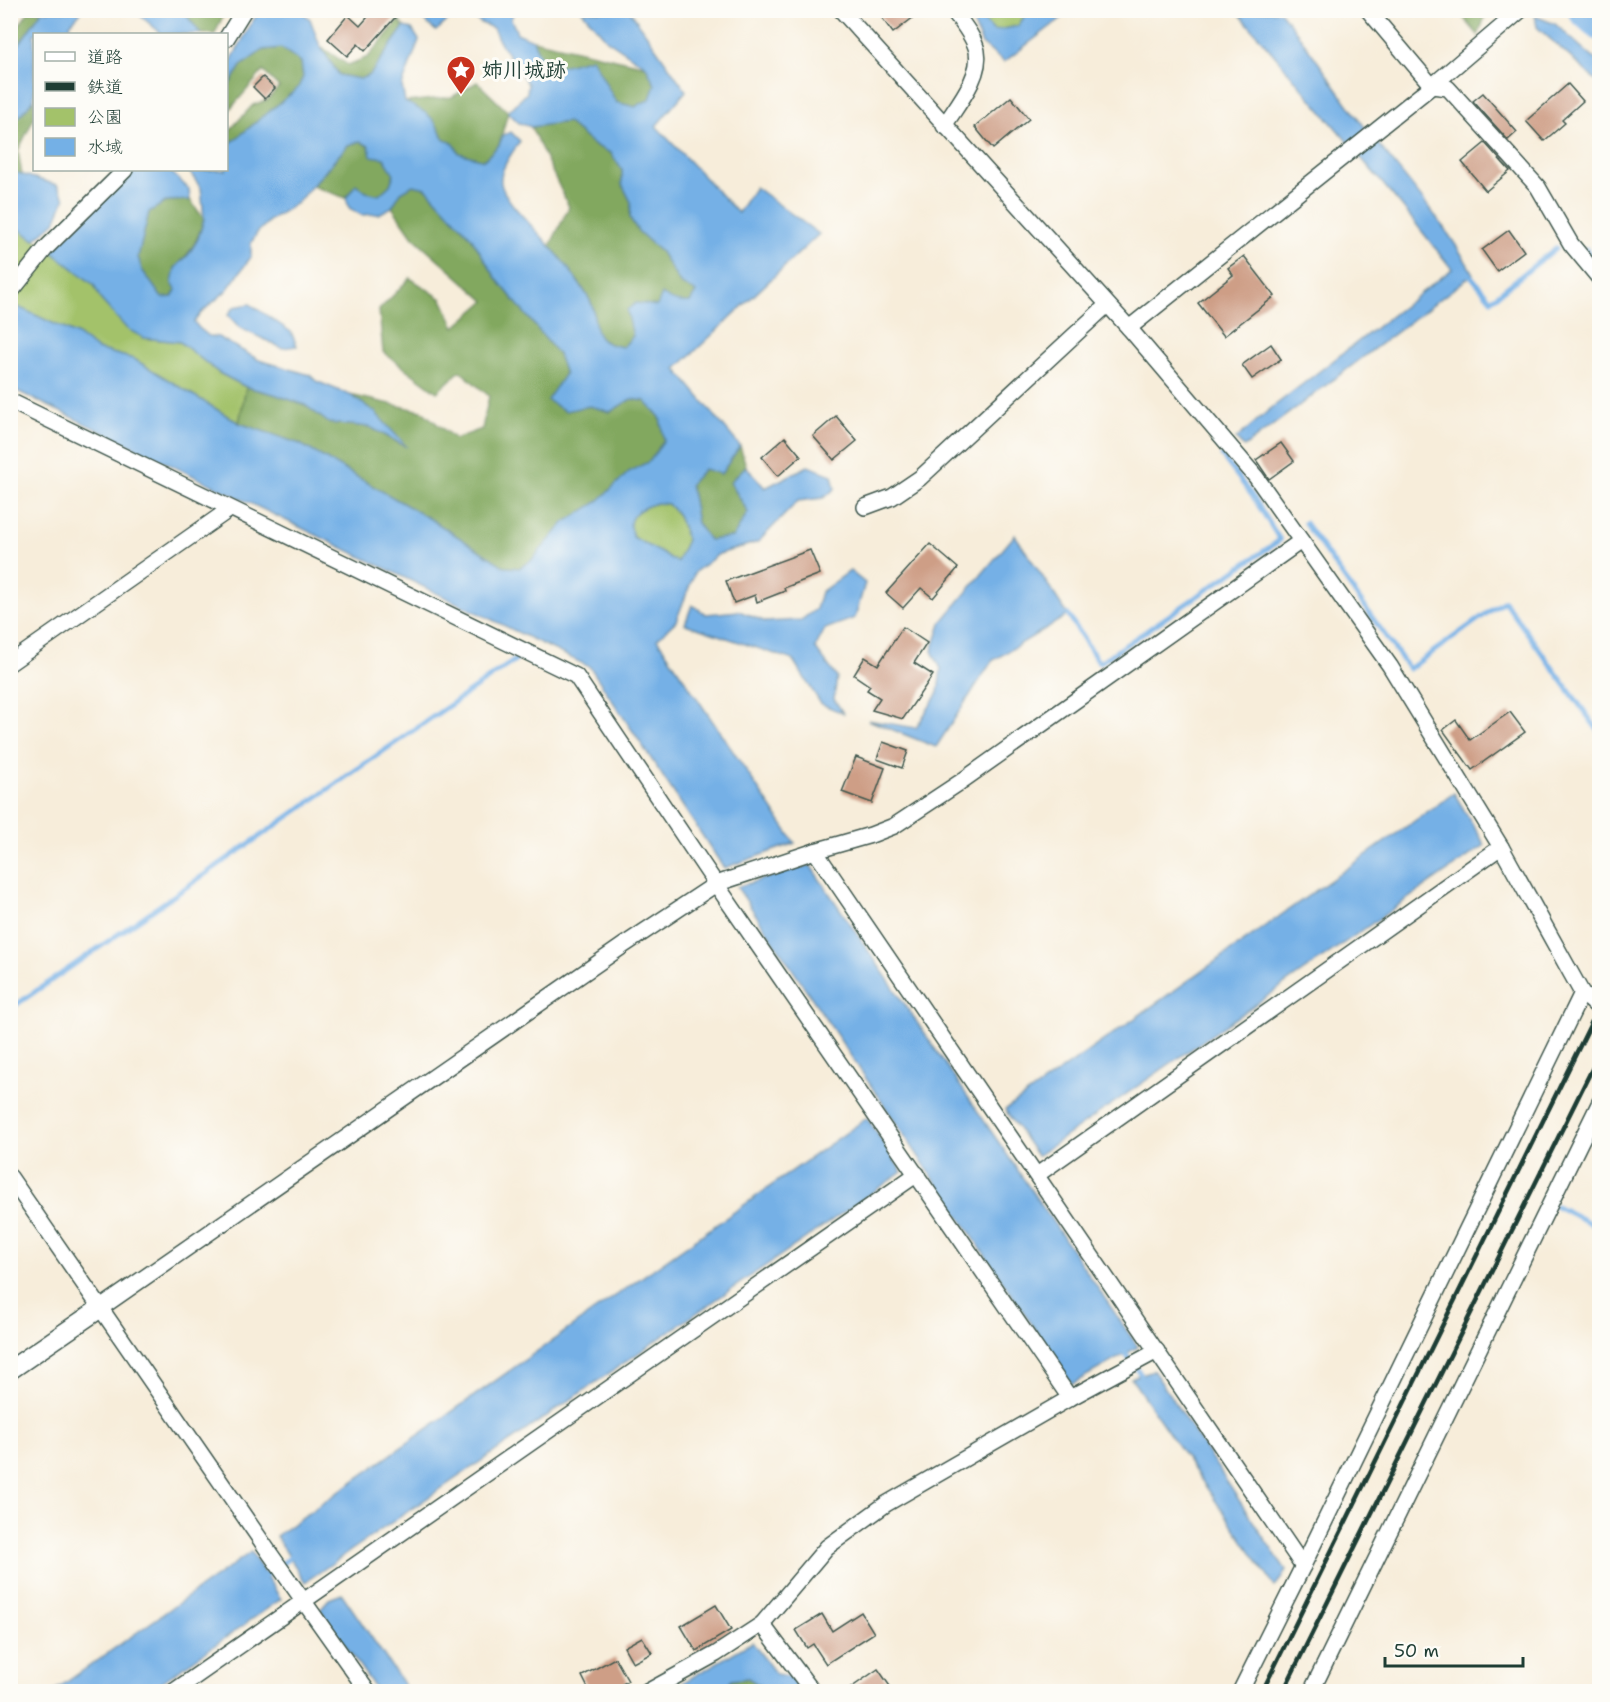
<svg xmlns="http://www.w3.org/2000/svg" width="1610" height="1702" viewBox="0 0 1610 1702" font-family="'Shantell Sans','Klee One',sans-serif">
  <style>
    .green { fill: #a3c26a; stroke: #61804f; stroke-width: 1.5 }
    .forest { fill: #82a85e; stroke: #507249; stroke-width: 1.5 }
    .water { fill: #74b0e6; stroke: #4a768d; stroke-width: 1.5; fill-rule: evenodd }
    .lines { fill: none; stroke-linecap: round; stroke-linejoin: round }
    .stream { stroke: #74b0e6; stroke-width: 5 }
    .river { stroke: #74b0e6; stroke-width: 33 }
    .building { fill: #ce9e86 }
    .minor-casing { stroke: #3f574d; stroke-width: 18 }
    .tertiary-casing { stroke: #3f574d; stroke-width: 21 }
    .minor { stroke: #fff; stroke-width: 15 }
    .tertiary { stroke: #fff; stroke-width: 18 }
    .rail { stroke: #1f3d34; stroke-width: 4.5 }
    .labels { text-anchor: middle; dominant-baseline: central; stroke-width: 6; stroke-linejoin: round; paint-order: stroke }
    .poi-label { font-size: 21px; font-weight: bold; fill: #1f3d34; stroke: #fdfcf7; text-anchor: start }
  </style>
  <rect width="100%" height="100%" fill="#fdfcf7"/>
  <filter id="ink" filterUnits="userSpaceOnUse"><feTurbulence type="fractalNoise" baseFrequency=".0167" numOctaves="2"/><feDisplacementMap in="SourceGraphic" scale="12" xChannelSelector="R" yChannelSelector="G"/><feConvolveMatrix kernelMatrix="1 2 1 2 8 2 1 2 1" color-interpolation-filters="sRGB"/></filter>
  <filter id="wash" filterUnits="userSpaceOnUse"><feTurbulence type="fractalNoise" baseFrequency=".008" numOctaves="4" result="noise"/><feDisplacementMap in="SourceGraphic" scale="24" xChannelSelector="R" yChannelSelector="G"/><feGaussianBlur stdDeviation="1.35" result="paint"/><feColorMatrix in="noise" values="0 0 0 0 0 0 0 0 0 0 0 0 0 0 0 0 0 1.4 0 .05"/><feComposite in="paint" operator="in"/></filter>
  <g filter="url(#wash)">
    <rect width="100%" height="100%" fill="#f7edda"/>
    <g class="green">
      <path d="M975,11H1028L1018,26L994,31Z"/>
      <path d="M10,223L51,251L94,285L101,300L144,338L180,342L219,373L246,387L239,423L134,359L97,349L76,334L11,304Z"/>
      <path d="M657,503L668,504L678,515L687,540L677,562L633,537C632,533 630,527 630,523C632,511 647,506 657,503Z"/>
    </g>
    <g class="forest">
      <path d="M29,11H42L11,56V37Z"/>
      <path d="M183,11H225L215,34H201Z"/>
      <path d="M1458,11H1487L1478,36V35Z"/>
      <path d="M399,20L404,27L370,75L360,79L339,75L320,46L348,65L368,57Z"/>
      <path d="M533,40L646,66L655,85L650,99L635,107L616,102L592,59L558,67L541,61Z"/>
      <path d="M281,48L301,62L303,77L298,88L227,146V133L253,105L267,100L279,87L263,71L227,113V88L241,66L263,50Z"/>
      <path d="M477,82L508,112L499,145L484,160L459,153L454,144L443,138L439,128L405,102L452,97Z"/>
      <path d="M34,99V118L18,151L22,175L11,171V135L14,123Z"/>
      <path d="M567,122L594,145L611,153L622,170V184L631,202L630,218L638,231L661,252L680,283L696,292L691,302L680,303L668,299L657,306L636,303L633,336L623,347C614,345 604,344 598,336C592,328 595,317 593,308C589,292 561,260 550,246L569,207L531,127Z"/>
      <path d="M360,141L384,158L394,173L390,185L379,195L366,192L356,185L346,198L312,186L348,145Z"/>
      <path d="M413,185L426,188L471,237L496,278L558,354L565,374L548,400L565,411L590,406L610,412L631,399L645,401L660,417L664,440L650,461L630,471L596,503L565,522L531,561L519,568L505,567L432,520L300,444L239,423L246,387L274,394L305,405L329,423L370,427L404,446L375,412L350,395L422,411L455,439L482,429L489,396L460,371L437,392L383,352L379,310L410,278L442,299L455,327L485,301L413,237L392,207L401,192Z"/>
      <path d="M190,200L204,219C197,242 192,251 175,268L176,290L172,297L162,298L142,270L138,257L149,212L167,201Z"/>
      <path d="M740,446L746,466L730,482L748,512L733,537L709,540L697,523L690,484L704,469L721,474Z"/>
      <path d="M748,1678L761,1686L763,1691L722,1692L732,1680Z"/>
    </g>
    <g class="water">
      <path d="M42,11H82L70,24L72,34H34V99L14,123L11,135V56Z"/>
      <path d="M135,11H183L201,34H162Z"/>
      <path d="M261,11H301L310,19L320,46L339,75L360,79L370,75L404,27L412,29L419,40L402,86L405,102C426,112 434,115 443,138L454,144L459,153L484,160L499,145L503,135L511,132L520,141C513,152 499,169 501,183C503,200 537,230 549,245C560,257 571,271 580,285C585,292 592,301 593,309C597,334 594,343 623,347L633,336L627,310L636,303L657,306L662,294C672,301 679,303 690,302L696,292L680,283L661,252L638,231L630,218L631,202L622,184V170L611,153L594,145L567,122L531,127L519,123L508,112L527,93L528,84L499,41L493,28L481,23L470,15L452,17L436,31L413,11H514L511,19L517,33L533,40L542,61L558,67L592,58L616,102L635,107L650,99L655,85L646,66L607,40L582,11H630L686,91L656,126L738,213L755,187L819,234L676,369L740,446L721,474L704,469L690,484L697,523L709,540L733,537L748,512L730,482L746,466L765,488L808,466L832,475L835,489L823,498L798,501L758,542L719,554L695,572L676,621L657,639L795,843L724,868L590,667L11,388L10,317L16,306L76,334L97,349L134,359L239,423L300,444L432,520L505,567L519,568L531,561L565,522L596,503L630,471L650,461L664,440L660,417L645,401L631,399L610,412L590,406L565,411L547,400L565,374L558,354L496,278L471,237L426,188L413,185L401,192L392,207L379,214L361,215L349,208L346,198L356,184L366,192L379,195L390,185L394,174L384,158L371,156L369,146L360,141L348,145L297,203L270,220L257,233L251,243V257L227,290L201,313L194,322L199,328L209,336L218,337L259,360L310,375L316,381L350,395L375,412L407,447L370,427L329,423L305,405L274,394L246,387L219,373L180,342L144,338L127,329L101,300L94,285L51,251L135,170H169L189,189L190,200L167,201L149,212L138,257L142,270L162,298L172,297L176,290L172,283L175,268L189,254L198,239L204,219L201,188L188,170H226L227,146L298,88L303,77L301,62L281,48L263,50L241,66L227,88V68L254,19ZM657,503L668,504L678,515L687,540L677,562L633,537C632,533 630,527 630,523C632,511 647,506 657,503Z"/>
      <path d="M964,11H975L994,31L1018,26L1028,11H1071L1004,62L982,44L973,23Z"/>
      <path d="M1237,11H1280C1311,49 1337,91 1367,130C1403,176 1445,222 1473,274L1244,447L1236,439L1269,410L1452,269L1400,204Z"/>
      <path d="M1535,16L1555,24L1599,63V83L1537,27Z"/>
      <path d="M11,171L57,185L65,198L55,222L34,240L11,223Z"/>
      <path d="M250,304L291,332L297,346L282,348L240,328L228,315L234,307Z"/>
      <path d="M1015,535L1068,615L992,661L936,747L868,720L916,728L938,693L941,669L932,651L942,621Z"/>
      <path d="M850,571L865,583L855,618L825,629L815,648L837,677L834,699L843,713L821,704L793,660L685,624L692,605L706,614L739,611L766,622L801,620L816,609L821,592Z"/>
      <path d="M1454,793L1485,845L1037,1156L1005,1110Z"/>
      <path d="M810,865L1138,1347L1072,1384L737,887Z"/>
      <path d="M867,1118L902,1172L305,1582L276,1536Z"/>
      <path d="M1153,1370L1286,1571L1275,1587L1131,1378Z"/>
      <path d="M251,1552L281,1599L149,1691H54Z"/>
      <path d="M342,1594L408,1691H377L320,1609L329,1599Z"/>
      <path d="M752,1642L776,1674L795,1677L806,1691H763L761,1686L748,1678L732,1680L722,1691L667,1692Z"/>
    </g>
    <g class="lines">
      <g class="stream">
        <path d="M1586,249L1600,265"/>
        <path d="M1471,276L1491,300L1556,248"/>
        <path d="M1305,523L1409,669L1504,601L1600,733"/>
        <path d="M1068,615L1099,663L1280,540L1254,498L1222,456"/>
        <path d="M10,1009L518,658"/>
        <path d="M1556,1206L1600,1228"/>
        <path d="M1122,1348L1144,1379"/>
        <path d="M260,1579L294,1555"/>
      </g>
      <path class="river" d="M1584,10L1600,24"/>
    </g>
    <g id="blocks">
      <g class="building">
        <path d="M374,10H402L365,51L358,44L347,56L328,39L348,15L360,26Z"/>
        <path d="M876,10H923L893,33Z"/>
        <path d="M263,77L275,88L265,99L253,87Z"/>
        <path d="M1568,84L1583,101L1562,120L1565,123L1544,141L1526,121Z"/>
        <path d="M1483,93L1517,132L1508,140L1473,101Z"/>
        <path d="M1011,97L1029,119L993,149L975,127Z"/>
        <path d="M1485,143L1510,171L1486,191L1462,162Z"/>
        <path d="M1509,230L1524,251L1497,271L1482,250Z"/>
        <path d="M1244,256L1275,296L1224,336L1198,303L1233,275L1228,268Z"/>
        <path d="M1271,344L1281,359L1252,379L1242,365Z"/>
        <path d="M836,416L857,441L834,460L813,436Z"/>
        <path d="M785,437L801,456L778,476L762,457Z"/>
        <path d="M1281,443L1294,461L1269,479L1256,460Z"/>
        <path d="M930,544L958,568L933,598L921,588L903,608L886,593Z"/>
        <path d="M810,550L820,574L784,588L785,591L757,602L755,595L734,603L726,581Z"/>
        <path d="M903,627L927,643L914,663L933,675L903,719L872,710L880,698L867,690L870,686L854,675L865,657L878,665Z"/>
        <path d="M1510,712L1525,732L1472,770L1443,730L1456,720L1470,740Z"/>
        <path d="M883,742L908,751L902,768L877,759Z"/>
        <path d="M856,757L885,768L872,803L842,792Z"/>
        <path d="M716,1605L731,1630L696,1651L681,1626Z"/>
        <path d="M861,1612L874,1633L826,1664L813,1644L807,1648L796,1630L822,1614L832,1631Z"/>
        <path d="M642,1637L652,1653L633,1663L624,1647Z"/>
        <path d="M615,1658L628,1681L608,1692H590L582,1676Z"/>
        <path d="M878,1669L894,1692H845Z"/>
      </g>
    </g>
  </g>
  <g filter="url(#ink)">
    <use href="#blocks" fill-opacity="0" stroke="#3f574d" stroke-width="1.5"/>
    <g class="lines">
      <g class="minor-casing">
        <g id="minor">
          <path d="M841,10L1129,328L1256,477L1390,666L1501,847L1582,993L1600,1009"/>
          <path d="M1368,10L1432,86L1448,88L1538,187L1571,244L1600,279"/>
          <path d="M226,39L244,10"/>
          <path d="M944,126C957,105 982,76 977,51C974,36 961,22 953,10"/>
          <path d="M10,293L46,248L125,170"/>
          <path d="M1129,328L1432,86L1521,10"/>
          <path d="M10,401L576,676L716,884L1070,1398"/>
          <path d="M865,507L892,497L920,478L1107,305"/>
          <path d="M10,663L230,509"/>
          <path d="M815,851L1303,1566"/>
          <path d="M1037,1175L1501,847"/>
          <path d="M10,1177L271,1555L368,1692"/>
          <path d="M102,1307L624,945L716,884L815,851L871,835L894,826L959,783L1301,541"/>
          <path d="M762,1624L813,1692"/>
          <path d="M173,1692L917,1174"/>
          <path d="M647,1692L716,1654L762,1624L827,1547L886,1504L1070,1398L1157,1351"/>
          <path d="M1240,1692L1303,1566L1582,993"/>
          <path d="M1311,1692L1600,1102"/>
        </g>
      </g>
      <g class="tertiary-casing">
        <path id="tertiary" d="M10,1370L102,1307"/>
      </g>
      <use href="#minor" class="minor"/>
      <use href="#tertiary" class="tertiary"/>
      <g class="rail">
        <path d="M1262,1692L1600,1005"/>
        <path d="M1283,1692L1600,1053"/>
      </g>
    </g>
  </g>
  <defs>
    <g id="sight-pin" transform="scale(1.5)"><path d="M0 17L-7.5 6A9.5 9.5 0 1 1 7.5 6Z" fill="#c8321e" stroke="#fdfcf7"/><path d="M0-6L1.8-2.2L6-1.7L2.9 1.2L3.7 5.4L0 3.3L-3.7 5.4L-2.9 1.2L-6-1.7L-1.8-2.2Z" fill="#fff"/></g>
  </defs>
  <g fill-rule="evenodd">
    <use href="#sight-pin" x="461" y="70"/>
  </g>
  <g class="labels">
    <g class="poi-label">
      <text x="482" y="70">姉川城跡</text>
    </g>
  </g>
  <rect width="1610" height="1702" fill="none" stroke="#fdfcf7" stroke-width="36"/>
  <rect x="33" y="33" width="195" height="138" fill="#fdfcf7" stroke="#a4b0a9" stroke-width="1.5"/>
  <rect x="45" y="52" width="30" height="9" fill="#ffffff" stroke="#a4b0a9" stroke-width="1.5"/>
  <text x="87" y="63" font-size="18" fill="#1f3d34">道路</text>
  <rect x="45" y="82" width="30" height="9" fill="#1f3d34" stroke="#a4b0a9" stroke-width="1.5"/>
  <text x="87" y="93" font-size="18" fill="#1f3d34">鉄道</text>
  <rect x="45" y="108" width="30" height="18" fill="#a3c26a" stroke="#a4b0a9" stroke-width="1.5"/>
  <text x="87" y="123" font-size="18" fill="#1f3d34">公園</text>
  <rect x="45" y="138" width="30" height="18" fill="#74b0e6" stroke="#a4b0a9" stroke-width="1.5"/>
  <text x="87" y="153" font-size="18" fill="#1f3d34">水域</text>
  <path d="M1385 1657v9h138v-9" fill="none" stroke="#1f3d34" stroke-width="3"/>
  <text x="1394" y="1657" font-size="18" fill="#1f3d34" stroke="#fdfcf7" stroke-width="4.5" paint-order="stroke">50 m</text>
</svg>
